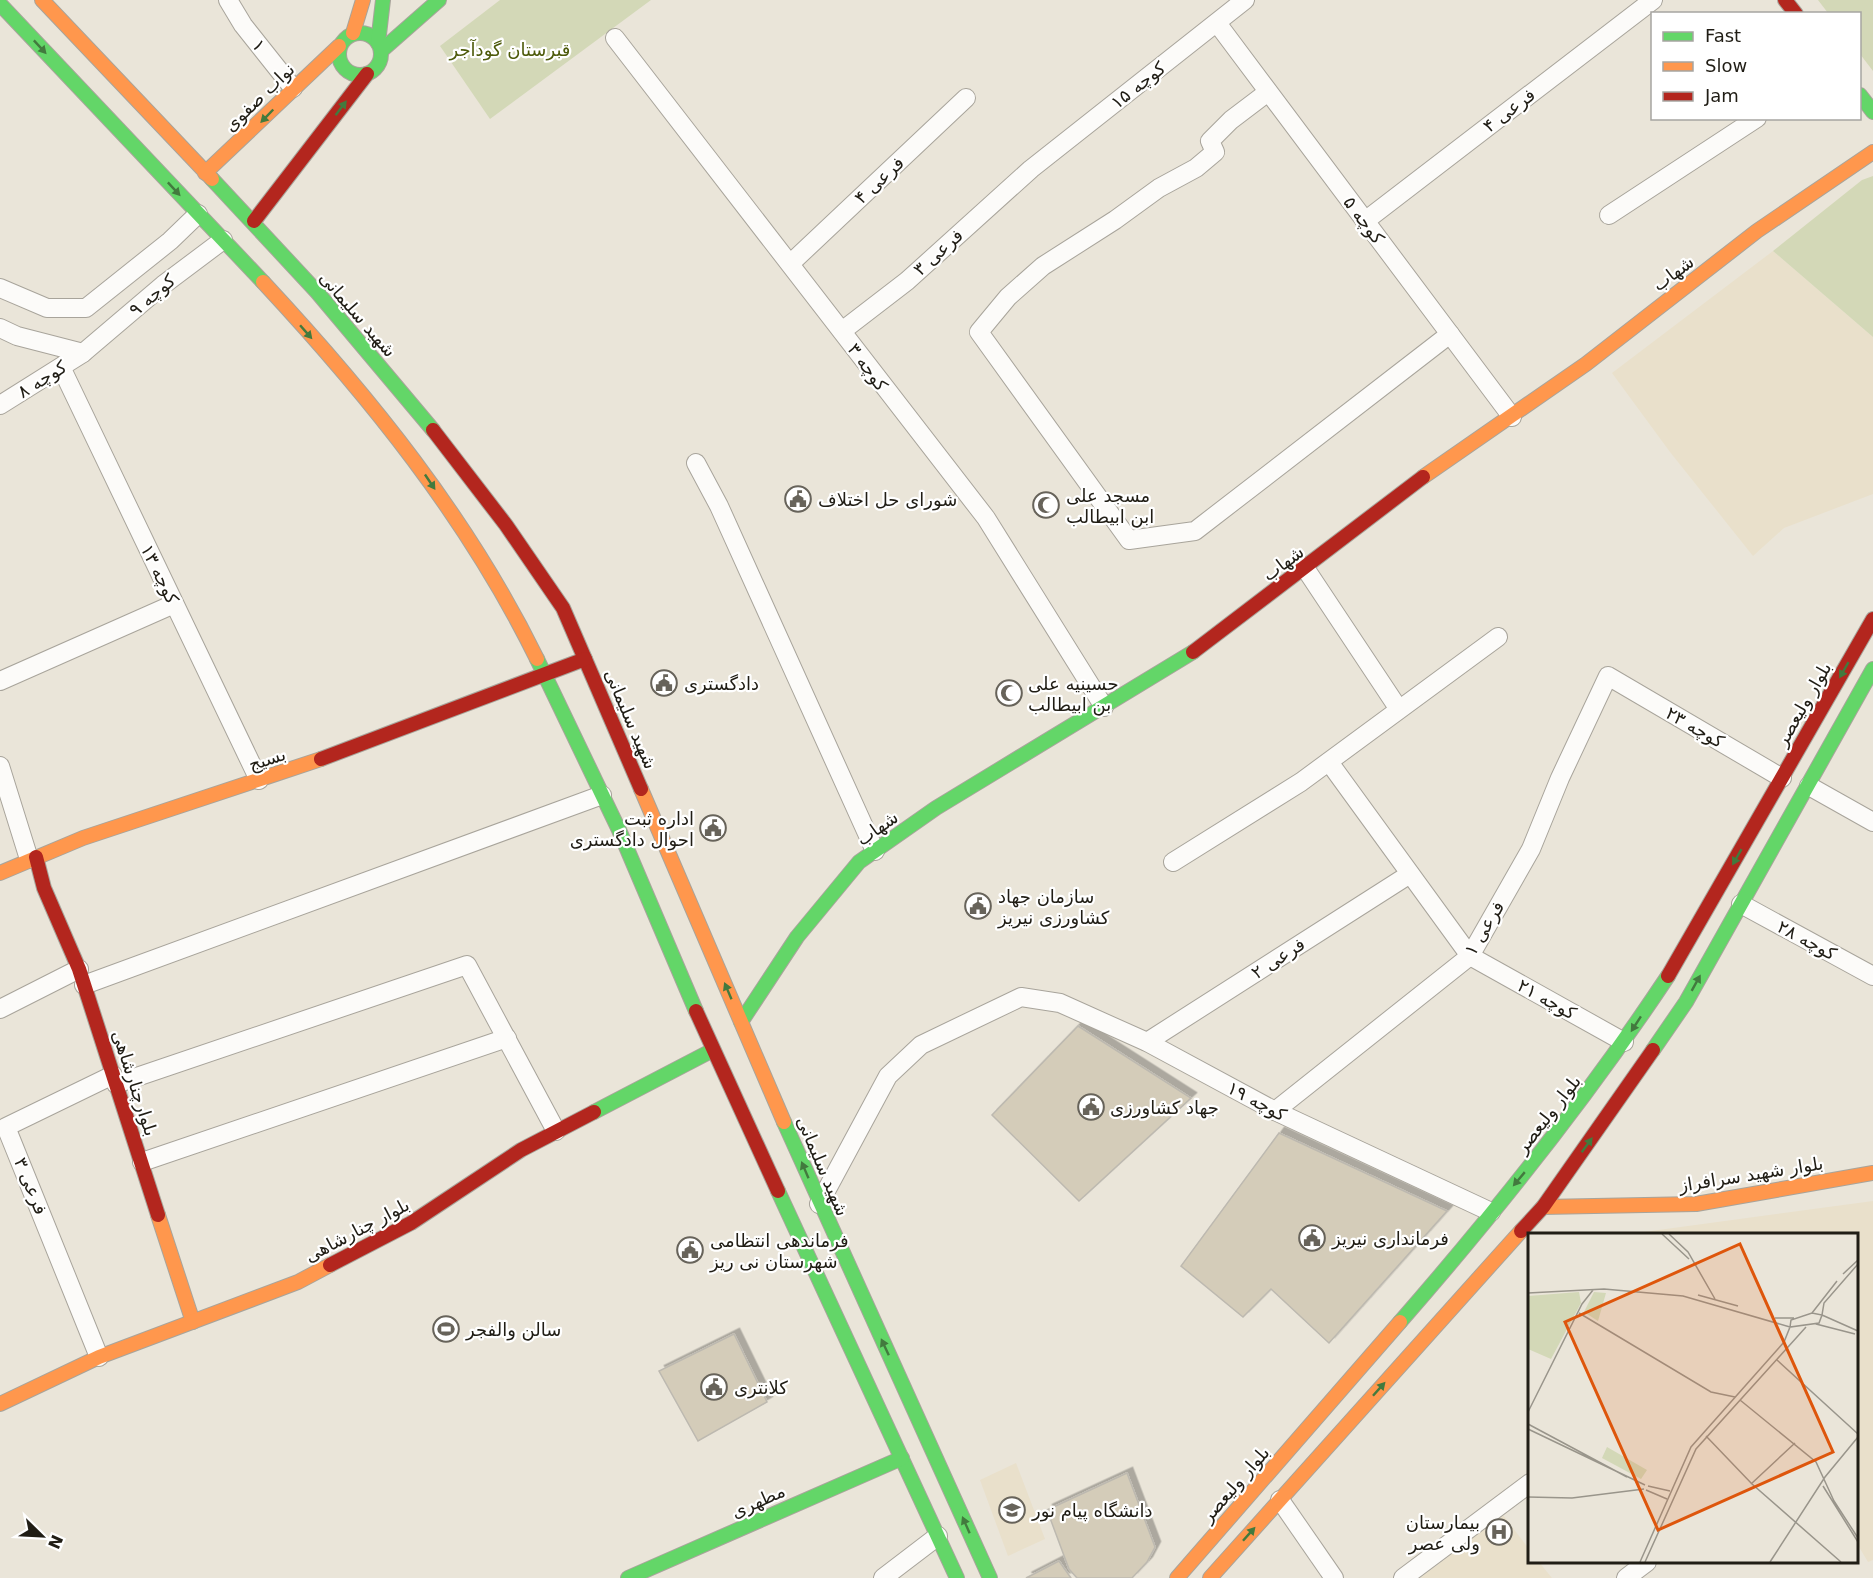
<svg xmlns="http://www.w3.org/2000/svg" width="1873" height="1578" viewBox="0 0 1873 1578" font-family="'DejaVu Sans','Noto Sans Arabic',sans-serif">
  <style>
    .built { fill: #e9e0cb }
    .green { fill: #d3d8b7 }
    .building { fill: #d4ccb9; stroke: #bdb9b0; stroke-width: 1.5; filter: url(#shadow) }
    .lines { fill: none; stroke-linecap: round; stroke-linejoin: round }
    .street-casing { stroke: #a8a49b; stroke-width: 20 }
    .fast-casing { stroke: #a8a49b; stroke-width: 16 }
    .slow-casing { stroke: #a8a49b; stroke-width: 16 }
    .jam-casing { stroke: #a8a49b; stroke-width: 16 }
    .street { stroke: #fcfbf9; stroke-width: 18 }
    .fast { stroke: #63d668; stroke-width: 14 }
    .slow { stroke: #ff974d; stroke-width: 14 }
    .jam { stroke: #b3261e; stroke-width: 14 }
    .oneway { fill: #427a3e }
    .labels { text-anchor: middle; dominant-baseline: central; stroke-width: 4.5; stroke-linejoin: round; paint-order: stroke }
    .street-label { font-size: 18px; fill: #201d15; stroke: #fff }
    .park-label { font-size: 18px; fill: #4d5a0a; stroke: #fff }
    .poi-label { font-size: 18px; fill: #201d15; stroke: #fff; text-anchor: start }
    .inset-road { fill: none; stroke: #99958b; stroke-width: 1.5 }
    .view { fill: #de560c; fill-opacity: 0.15; stroke: #de560c; stroke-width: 3 }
    .inset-edge { fill: none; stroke: #201d15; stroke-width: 3 }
  </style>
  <defs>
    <filter id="shadow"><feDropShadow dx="5.5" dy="-5.5" stdDeviation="0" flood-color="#0004"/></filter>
  </defs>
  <rect width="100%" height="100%" fill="#eae5d9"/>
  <g class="built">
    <path d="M1773,251L1873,337V494L1784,528L1753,556L1670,452L1612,373Z"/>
    <path d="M1873,1201V1560L1868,1562L1856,1542V1234H1629Z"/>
    <path d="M1016,1463L1045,1539L1008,1556L980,1480Z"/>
    <path d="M1503,1515L1529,1549L1530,1562H1539L1552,1578H1420Z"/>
  </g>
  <g class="green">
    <path d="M500,0H651L490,119L440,46Z"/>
    <path d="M1818,0H1873V71L1860,54V14L1828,13Z"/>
    <path d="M1873,176V337L1773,251L1862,180Z"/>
  </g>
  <g class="building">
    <path d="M1078,1026L1191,1098L1079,1201L992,1115Z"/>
    <path d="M1279,1133L1447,1211L1329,1343L1271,1289L1243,1317L1181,1266Z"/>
    <path d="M734,1334L767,1402L698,1441L659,1371Z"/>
    <path d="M1127,1473L1155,1547L1147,1562L1132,1578H1077L1069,1569L1047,1510Z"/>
    <path d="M1059,1561L1071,1578H1026Z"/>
  </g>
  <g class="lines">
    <g class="street-casing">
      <g id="street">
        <path d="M228,0L243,25L293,88"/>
        <path d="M1217,23L1512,417"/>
        <path d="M615,38L986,518L1104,707"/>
        <path d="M1268,92L1231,120L1210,141L1215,152L1196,168L1159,188L1115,220L1043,266L1008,297L979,332L1129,540L1195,531L1450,334"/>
        <path d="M1609,215L1757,118"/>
        <path d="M1365,221L1653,0"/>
        <path d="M791,263L966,98"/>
        <path d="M0,288L47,308H86L170,241L198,214"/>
        <path d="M0,328L17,336L83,353"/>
        <path d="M842,331L907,281L1031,169L1245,0"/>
        <path d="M61,367L259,780"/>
        <path d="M0,405L83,353L163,285L223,240"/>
        <path d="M696,463L719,506L875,851"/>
        <path d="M1305,568L1398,708"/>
        <path d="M0,681L174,604"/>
        <path d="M1329,762L1470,956L1624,1042"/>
        <path d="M0,766L29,859"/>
        <path d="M1809,786L1873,822"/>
        <path d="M1173,862L1301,782L1498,637"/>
        <path d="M1741,904L1873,976"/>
        <path d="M84,985L602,795"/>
        <path d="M0,1009L79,969"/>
        <path d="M1147,1042L1410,874"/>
        <path d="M116,1084L467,965L556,1131"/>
        <path d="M1275,1111L1470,956L1531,849L1560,778L1608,676L1782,778"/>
        <path d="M142,1162L507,1038"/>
        <path d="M819,1204L888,1076L921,1045L1021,997L1060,1003L1147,1042L1275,1111L1491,1212"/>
        <path d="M99,1357L6,1127L113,1075"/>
        <path d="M1280,1500L1334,1578"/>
        <path d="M883,1578L938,1536"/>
        <path d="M1403,1578L1530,1483"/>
        <path d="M1626,1578L1647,1562"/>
      </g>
    </g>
    <g class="fast-casing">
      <g id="fast">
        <path d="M0,4L263,282"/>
        <circle cx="360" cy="54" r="21"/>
        <path d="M378,43L383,0"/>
        <path d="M381,51L439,0"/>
        <path d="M1860,95L1873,112"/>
        <path d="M212,179L317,292L433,430"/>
        <path d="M537,659L619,830L696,1011"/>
        <path d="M741,1022L797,937L859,862L936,808L1193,652"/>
        <path d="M1653,1050L1686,1002L1873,669"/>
        <path d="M594,1112L713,1050"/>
        <path d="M784,1122L990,1578"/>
        <path d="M778,1191L957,1578"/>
        <path d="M1400,1322C1496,1212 1587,1098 1668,976"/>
        <path d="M628,1578L902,1458"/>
      </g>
    </g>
    <g class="slow-casing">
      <g id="slow">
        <path d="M42,0L212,179"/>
        <path d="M353,33L363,0"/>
        <path d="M205,173L339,46"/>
        <path d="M263,282C369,396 468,518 537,659"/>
        <path d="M1423,477L1586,364L1757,231L1873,152"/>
        <path d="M641,789L784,1122"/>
        <path d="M0,873L83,838L321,759"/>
        <path d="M1543,1207L1696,1204L1873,1173"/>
        <path d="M158,1215L193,1322"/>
        <path d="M0,1404L99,1357L298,1282L330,1265"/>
        <path d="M1177,1578L1400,1322"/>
        <path d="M1210,1578L1521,1231"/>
      </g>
    </g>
    <g class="jam-casing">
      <g id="jam">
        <path d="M1785,0L1796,14"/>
        <path d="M254,221L367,74"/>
        <path d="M433,430L506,525L563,608L641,789"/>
        <path d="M1193,652L1423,477"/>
        <path d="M321,759L585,659"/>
        <path d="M36,857L44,888L79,969L158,1215"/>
        <path d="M1668,976L1873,619"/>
        <path d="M696,1011L778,1191"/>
        <path d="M1521,1231L1543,1207L1653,1050"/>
        <path d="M330,1265L411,1223L521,1150L594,1112"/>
      </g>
    </g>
    <use href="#street" class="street"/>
    <use href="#fast" class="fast"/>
    <use href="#slow" class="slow"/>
    <use href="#jam" class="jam"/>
  </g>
  <defs><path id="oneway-solid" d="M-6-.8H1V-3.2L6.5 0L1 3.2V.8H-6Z" transform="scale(1.5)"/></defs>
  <g class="oneway">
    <use href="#oneway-solid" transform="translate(40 47) rotate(47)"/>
    <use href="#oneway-solid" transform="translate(341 108) rotate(-53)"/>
    <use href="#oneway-solid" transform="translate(267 116) rotate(134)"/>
    <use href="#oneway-solid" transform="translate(174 189) rotate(47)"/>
    <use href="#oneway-solid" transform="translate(306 332) rotate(49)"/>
    <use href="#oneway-solid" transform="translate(430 482) rotate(56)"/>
    <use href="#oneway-solid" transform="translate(1844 670) rotate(120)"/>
    <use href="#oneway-solid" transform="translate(1737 857) rotate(120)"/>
    <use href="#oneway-solid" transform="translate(1696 983) rotate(-61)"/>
    <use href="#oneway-solid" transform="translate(728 991) rotate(-113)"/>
    <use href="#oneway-solid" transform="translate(1636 1024) rotate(123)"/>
    <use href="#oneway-solid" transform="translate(1587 1145) rotate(-54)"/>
    <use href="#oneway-solid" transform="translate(805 1170) rotate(-113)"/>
    <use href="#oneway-solid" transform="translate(1519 1179) rotate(130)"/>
    <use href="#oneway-solid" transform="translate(885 1347) rotate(-115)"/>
    <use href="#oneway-solid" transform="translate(1379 1389) rotate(-48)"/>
    <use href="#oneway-solid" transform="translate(966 1525) rotate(-114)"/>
    <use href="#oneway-solid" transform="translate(1249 1534) rotate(-48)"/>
  </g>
  <defs>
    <g id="civic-ring" transform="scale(1.35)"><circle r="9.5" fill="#fff" stroke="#67635a" stroke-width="1.5"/><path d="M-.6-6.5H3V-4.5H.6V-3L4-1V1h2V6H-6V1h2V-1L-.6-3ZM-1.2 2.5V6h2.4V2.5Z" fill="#67635a"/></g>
    <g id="mosque-ring" transform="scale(1.35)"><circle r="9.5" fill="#fff" stroke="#67635a" stroke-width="1.5"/><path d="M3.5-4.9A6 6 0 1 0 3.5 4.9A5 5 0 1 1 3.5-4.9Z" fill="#67635a"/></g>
    <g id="stadium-ring" transform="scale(1.35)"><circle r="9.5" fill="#fff" stroke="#67635a" stroke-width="1.5"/><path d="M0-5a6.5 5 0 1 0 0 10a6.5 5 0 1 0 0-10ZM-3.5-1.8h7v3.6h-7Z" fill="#67635a"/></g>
    <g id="university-ring" transform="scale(1.35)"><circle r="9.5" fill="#fff" stroke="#67635a" stroke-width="1.5"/><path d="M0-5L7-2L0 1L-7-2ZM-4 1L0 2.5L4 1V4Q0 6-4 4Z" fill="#67635a"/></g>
    <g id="hospital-ring" transform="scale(1.35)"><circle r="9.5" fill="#fff" stroke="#67635a" stroke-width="1.5"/><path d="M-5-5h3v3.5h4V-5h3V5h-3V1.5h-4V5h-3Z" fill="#67635a"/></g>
  </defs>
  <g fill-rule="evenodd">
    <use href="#civic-ring" x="798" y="499"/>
    <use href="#mosque-ring" x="1046" y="505"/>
    <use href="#civic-ring" x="664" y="683"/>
    <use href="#mosque-ring" x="1009" y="693"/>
    <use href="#civic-ring" x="713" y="828"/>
    <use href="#civic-ring" x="978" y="906"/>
    <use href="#civic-ring" x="1091" y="1107"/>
    <use href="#civic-ring" x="1312" y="1238"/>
    <use href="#civic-ring" x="690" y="1250"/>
    <use href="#stadium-ring" x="446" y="1329"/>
    <use href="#civic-ring" x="714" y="1387"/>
    <use href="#university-ring" x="1012" y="1510"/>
    <use href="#hospital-ring" x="1499" y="1532"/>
  </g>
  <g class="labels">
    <g class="street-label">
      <text transform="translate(259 45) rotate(52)">۱</text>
      <text transform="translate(1138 85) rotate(-38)">کوچه ۱۵</text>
      <text transform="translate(259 97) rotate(-44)">نواب صفوی</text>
      <text transform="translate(1509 110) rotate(-37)">فرعی ۴</text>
      <text transform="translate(879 180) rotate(-43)">فرعی ۴</text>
      <text transform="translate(1364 220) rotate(53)">کوچه ۵</text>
      <text transform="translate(938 252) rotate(-42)">فرعی ۳</text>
      <text transform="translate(1673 273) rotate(-37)">شهاب</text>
      <text transform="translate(152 295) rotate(-40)">کوچه ۹</text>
      <text transform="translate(358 314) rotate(49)">شهید سلیمانی</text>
      <text transform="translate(868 367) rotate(54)">کوچه ۳</text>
      <text transform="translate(42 379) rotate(-32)">کوچه ۸</text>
      <text transform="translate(1283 563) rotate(-37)">شهاب</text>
      <text transform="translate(160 574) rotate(64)">کوچه ۱۳</text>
      <text transform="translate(1803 704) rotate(-60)">بلوار ولیعصر</text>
      <text transform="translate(631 719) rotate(67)">شهید سلیمانی</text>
      <text transform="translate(1695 727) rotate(30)">کوچه ۲۳</text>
      <text transform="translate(267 759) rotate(-18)">بسیج</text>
      <text transform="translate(877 828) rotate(-35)">شهاب</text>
      <text transform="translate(1484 928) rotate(-59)">فرعی ۱</text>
      <text transform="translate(1807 940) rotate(28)">کوچه ۲۸</text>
      <text transform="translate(1278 958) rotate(-33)">فرعی ۲</text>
      <text transform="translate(1547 999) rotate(29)">کوچه ۲۱</text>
      <text transform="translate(135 1083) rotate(72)">بلوارچنارشاهی</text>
      <text transform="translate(1257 1101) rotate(28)">کوچه ۱۹</text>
      <text transform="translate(1548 1114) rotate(-52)">بلوار ولیعصر</text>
      <text transform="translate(823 1166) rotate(67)">شهید سلیمانی</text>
      <text transform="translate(1751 1174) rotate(-9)">بلوار شهید سرافراز</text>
      <text transform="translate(31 1186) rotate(68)">فرعی ۳</text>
      <text transform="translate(357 1230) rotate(-28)">بلوار چنارشاهی</text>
      <text transform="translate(1235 1484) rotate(-49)">بلوار ولیعصر</text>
      <text transform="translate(758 1501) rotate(-24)">مطهری</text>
    </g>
    <g class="park-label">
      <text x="510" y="49">قبرستان گودآجر</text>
    </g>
    <g class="poi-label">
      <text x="1066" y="495">مسجد علی<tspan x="1066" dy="21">ابن ابیطالب</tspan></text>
      <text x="818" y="499">شورای حل اختلاف</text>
      <text x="684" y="683">دادگستری</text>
      <text x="1028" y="683">حسینیه علی<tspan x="1028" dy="21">بن ابیطالب</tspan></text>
      <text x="694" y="818" text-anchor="end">اداره ثبت<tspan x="694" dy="21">احوال دادگستری</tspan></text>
      <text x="998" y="896">سازمان جهاد<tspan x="998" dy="21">کشاورزی نیریز</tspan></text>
      <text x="1110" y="1107">جهاد کشاورزی</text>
      <text x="1332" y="1238">فرمانداری نیریز</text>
      <text x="710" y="1240">فرماندهی انتظامی<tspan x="710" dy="21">شهرستان نی ریز</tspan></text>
      <text x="466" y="1329">سالن والفجر</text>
      <text x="734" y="1387">کلانتری</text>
      <text x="1032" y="1510">دانشگاه پیام نور</text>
      <text x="1480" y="1522" text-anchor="end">بیمارستان<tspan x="1480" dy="21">ولی عصر</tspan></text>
    </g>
  </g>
  <g transform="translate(1528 1233)">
    <rect width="330" height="330" fill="#eae5d9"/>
    <path d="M51,59L53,70L23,126L0,116V63ZM66,59L78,60L70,88L56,79ZM79,214L119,237L113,246L74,225Z" fill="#d3d8b7"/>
    <path class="inset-road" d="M134,1L161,26M141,1L160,19L187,66M330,31L296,70L294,82L330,98M315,41L330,27M0,60L76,56L155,63L262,94L256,109L163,214L112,329M170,62L210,73M51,80L183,159L207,164M284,80L294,82L291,90L262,94L263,87ZM284,80L309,48M247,85H266M288,91L327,101M249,127L330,201M212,167L288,229L306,268L330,305M0,179L54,71L65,57M0,191L99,244M0,196L117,252M178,203L224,251L313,329M223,251L267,210M120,253L142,258M295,253L330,309M118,257L139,266M0,264L44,265L116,256M117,329L168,216L278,94M242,329L297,244L330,204"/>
    <path class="view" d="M212,11L305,219L130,297L37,89Z"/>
    <rect width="330" height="330" class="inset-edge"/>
  </g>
  <rect x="1651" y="12" width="210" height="108" fill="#ffffff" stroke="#a6a5a1" stroke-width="1.5"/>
  <rect x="1663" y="32" width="30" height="9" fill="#63d668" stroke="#a6a5a1" stroke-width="1.5"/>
  <text x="1705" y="42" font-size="18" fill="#201d15">Fast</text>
  <rect x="1663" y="62" width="30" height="9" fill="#ff974d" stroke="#a6a5a1" stroke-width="1.5"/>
  <text x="1705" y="72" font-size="18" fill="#201d15">Slow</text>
  <rect x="1663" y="92" width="30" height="9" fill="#b3261e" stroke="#a6a5a1" stroke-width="1.5"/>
  <text x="1705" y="102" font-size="18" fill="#201d15">Jam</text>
  <g transform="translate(42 1536) rotate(114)" stroke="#ffffff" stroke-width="4.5" paint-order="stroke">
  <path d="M0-4.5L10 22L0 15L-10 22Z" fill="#201d15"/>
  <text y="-9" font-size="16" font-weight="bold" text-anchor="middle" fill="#201d15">N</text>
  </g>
</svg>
